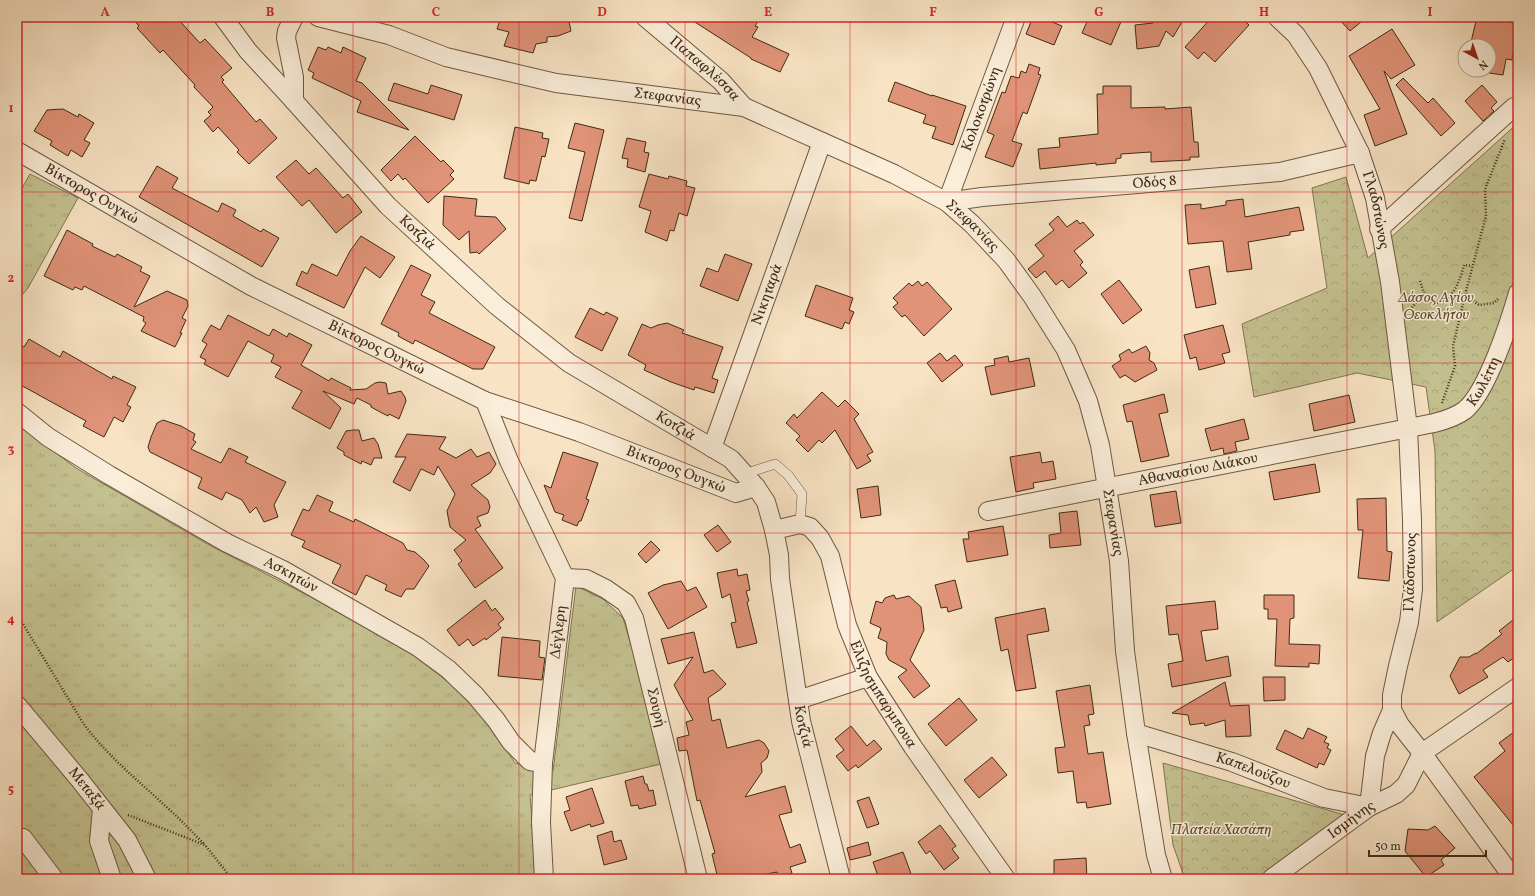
<svg xmlns="http://www.w3.org/2000/svg" width="1535" height="896" viewBox="0 0 1535 896" font-family="Vollkorn,serif">
  <style>
    .grass { fill: url(#grass-tufts); stroke: #827652 }
    .forest { fill: url(#forest-crowns); stroke: #827652 }
    .building { fill: #e09378; stroke: #3f2b14 }
    .lines { fill: none; stroke-linecap: round; stroke-linejoin: round }
    .service-casing { stroke: #6d5940; stroke-width: 10 }
    .minor-casing { stroke: #6d5940; stroke-width: 20 }
    .path { stroke: #3f2b14; stroke-width: 2.5; stroke-dasharray: 1 2; stroke-linecap: butt }
    .service { stroke: #faedd9; stroke-width: 9 }
    .minor { stroke: #faedd9; stroke-width: 18 }
    .grid { fill: none; stroke: #d62828; stroke-width: 1; stroke-opacity: 0.55 }
    .labels { text-anchor: middle; dominant-baseline: central; stroke-width: 3; stroke-linejoin: round; paint-order: stroke }
    .street-label { font-size: 15px; fill: #3f2b14; stroke: #faedd9 }
    .park-label { font-size: 15px; font-style: italic; fill: #605033; stroke: #faedd9 }
    .neatline { fill: none; stroke: #d62828; stroke-width: 1.5 }
    .grid-label { font-size: 13px; text-anchor: middle; font-weight: bold; fill: #d62828 }
  </style>
  <defs>
    <pattern id="grass-tufts" width="24" height="20" patternUnits="userSpaceOnUse"><rect width="24" height="20" fill="#c4c190"/><path d="M3 7l-1-3M5 7V3M7 7l1-3M15 17l-1-3M17 17v-4M19 17l1-3" fill="none" stroke="#a9a67b"/></pattern>
    <pattern id="forest-crowns" width="20" height="18" patternUnits="userSpaceOnUse"><rect width="20" height="18" fill="#c4c190"/><path d="M2 6a3 3 0 1 1 6 0M12 15a3 3 0 1 1 6 0" fill="none" stroke="#a9a67b"/></pattern>
  </defs>
  <rect width="100%" height="100%" fill="#f8e3c4"/>
  <filter id="stains"><feTurbulence type="fractalNoise" baseFrequency=".005" numOctaves="4"/><feColorMatrix values="0 0 0 0 .2 0 0 0 0 .09 0 0 0 0 .02 0 0 0 .5 -.17"/></filter>
  <radialGradient id="worn" r=".72"><stop offset=".6" stop-color="#630" stop-opacity="0"/><stop offset="1" stop-color="#630" stop-opacity=".3"/></radialGradient>
  <g class="grass">
    <path d="M30,174L78,198L28,288L17,301V197Z"/>
    <path d="M17,424L76,468L211,546L311,597L410,653L451,684L488,723L515,763L553,771L576,586L603,599L623,618L634,655L661,764L530,795L537,879H17Z"/>
  </g>
  <g class="forest">
    <path d="M1518,123V566L1437,622L1435,451L1426,387L1357,373L1254,397L1242,324L1327,288L1312,188L1346,177L1368,258Z"/>
    <path d="M1163,763L1352,817L1267,879H1185L1173,845Z"/>
  </g>
  <g class="building">
    <path d="M131,17H176L200,43L205,39L232,68L221,77L224,80L222,82L256,122L260,119L277,138L249,164L237,152L239,150L218,127L213,132L204,121L211,115L208,112L213,107L194,87L195,85L163,50L160,53L137,28L139,26Z"/>
    <path d="M501,17H568L571,31L558,36L547,37V42L536,44L533,53L504,46L509,32L497,29Z"/>
    <path d="M687,17H761L755,26L758,27L752,37L789,54L780,72L751,59V58Z"/>
    <path d="M1033,17H1040L1062,26L1054,45L1026,34Z"/>
    <path d="M1089,17H1123L1111,45L1082,33Z"/>
    <path d="M1150,17H1185L1173,37L1166,31L1159,46L1137,49L1135,25L1153,23V19Z"/>
    <path d="M1212,17H1240L1249,25L1215,62L1204,52L1198,59L1185,47Z"/>
    <path d="M1337,17H1367L1350,31Z"/>
    <path d="M1477,17H1487L1518,24V37H1516L1512,60L1506,59L1503,75L1489,73V46H1470Z"/>
    <path d="M1392,29L1415,65L1391,79L1384,71L1407,134L1375,146L1364,115L1380,109L1349,56Z"/>
    <path d="M318,47L326,50L328,47L341,53L343,47L366,58L356,81L362,83L409,130L357,112L361,101L312,78L314,73L308,70Z"/>
    <path d="M1029,64L1040,68L1038,74L1041,75L1027,114L1023,112L1012,141L1022,144L1013,167L985,157L994,135L987,132L1002,92L1005,93L1011,76L1019,78L1021,71L1026,73Z"/>
    <path d="M1403,78L1428,103L1433,98L1455,123L1441,136L1396,85Z"/>
    <path d="M895,82L932,96V95L966,106L953,145L932,138L936,127L923,123L926,115L888,101Z"/>
    <path d="M394,83L428,94L431,85L462,95L454,120L388,100Z"/>
    <path d="M1482,85L1497,102L1491,108L1494,111L1483,121L1465,101Z"/>
    <path d="M1103,86H1131V108L1165,107V109L1191,107L1194,142H1198L1199,157H1190V160L1151,162V152L1121,154V158L1116,159V163L1096,165V163L1040,169L1038,149L1060,147L1059,138L1098,134L1097,94H1103Z"/>
    <path d="M63,109L78,117L79,114L94,123L84,140L90,143L82,157L71,150L68,156L50,145L52,141L34,131L47,110Z"/>
    <path d="M575,123L604,130L582,221L569,218L585,152L568,148Z"/>
    <path d="M515,127L543,133L542,138L549,139L545,157L542,156L536,181L530,180L529,184L504,178Z"/>
    <path d="M415,136L441,162L443,160L454,171L450,175L454,179L428,203L405,178L403,180L398,174L391,181L381,170Z"/>
    <path d="M627,138L646,142L644,152L649,153L645,172L627,167L628,159L622,158Z"/>
    <path d="M296,160L309,174L316,168L343,198L348,194L362,212L336,233L309,200L302,206L276,177Z"/>
    <path d="M157,166L178,178L172,188L218,212L222,203L236,210L233,216L261,232L263,229L279,238L262,267L139,197Z"/>
    <path d="M649,174L668,179L669,176L687,181L686,186L695,188L687,216L679,213L674,231L670,230L667,241L645,232L651,211L639,207Z"/>
    <path d="M444,196L477,199L475,216L496,217L506,229L479,254L477,252L470,253L469,231L459,240L443,225Z"/>
    <path d="M1243,199L1245,217L1299,207L1304,230L1290,232V235L1248,242L1252,269L1227,272L1223,241L1188,244L1185,205L1201,204V209L1226,205V201Z"/>
    <path d="M1058,216L1067,227L1077,220L1080,224L1083,222L1094,235L1074,251L1083,262L1080,265L1087,273L1069,288L1062,280L1056,285L1045,271L1036,278L1028,269L1044,256L1035,245L1054,230L1049,224Z"/>
    <path d="M67,230L93,244L92,246L115,257L117,254L142,267L140,271L150,276L134,307L167,291L187,300L188,306L182,318L186,320L180,333H182L175,347L141,331L146,323L143,321L144,317L84,286L82,290L75,287L73,290L44,276Z"/>
    <path d="M361,236L395,257L380,278L365,267L344,308L296,285L302,271L307,274L312,264L337,276L350,251Z"/>
    <path d="M725,254L752,264L738,301L700,286L707,268L718,272Z"/>
    <path d="M411,265L431,275L421,295L435,302L429,313L495,347L483,369H473L415,340L413,344L398,336L399,333L381,324Z"/>
    <path d="M1209,266L1216,304L1196,308L1189,270Z"/>
    <path d="M1119,280L1142,310L1123,324L1101,294Z"/>
    <path d="M918,281L922,286L927,282L952,309L924,336L905,315L902,317L893,307L898,303L893,298L909,283L912,286Z"/>
    <path d="M816,285L853,298L849,310L854,312L849,324L845,322L842,329L805,316Z"/>
    <path d="M590,308L604,315L606,312L618,318L602,351L575,337Z"/>
    <path d="M228,315L269,336L273,329L287,337L289,333L312,345L301,365L329,381L331,378L351,388L350,390L366,389L375,383L380,382L386,383L388,394L401,391L405,397L406,401L399,419L389,414L388,416L382,413L371,407V405L357,398L354,404L323,391L341,408L330,429L292,408L302,391L275,377L281,367L271,362L274,355L248,341L228,377L204,364L206,360L200,357L207,344L202,341L211,325L220,330Z"/>
    <path d="M667,323L684,330L682,333L723,347L712,378L718,380L714,393L695,387L694,390L671,382L644,370L646,365L628,355L642,324L651,328L658,325Z"/>
    <path d="M1223,325L1230,352L1222,354L1225,363L1199,370L1196,357L1190,359L1184,335Z"/>
    <path d="M29,339L60,357L63,351L112,379L113,376L136,387L127,405L131,407L123,422L114,417L104,437L83,426L86,421L17,383V343L24,347Z"/>
    <path d="M1146,346L1150,353L1149,360L1154,363L1157,370L1135,382L1125,375L1120,378L1112,366L1121,360L1119,355L1129,349L1132,353Z"/>
    <path d="M940,353L947,361L955,355L963,365L942,382L927,363Z"/>
    <path d="M1008,356L1009,362L1029,358L1035,386L991,395L985,367L995,365L994,359Z"/>
    <path d="M822,392L838,407L845,400L859,414L854,419L873,452L867,455L871,461L857,469L835,430L822,443L819,440L808,452L796,440L800,436L786,423L794,414L797,418Z"/>
    <path d="M1164,394L1168,412L1159,414L1169,456L1141,462L1132,421L1127,422L1123,405Z"/>
    <path d="M1349,395L1355,422L1314,431L1309,404Z"/>
    <path d="M1244,419L1249,439L1235,442L1237,451L1224,454L1223,448L1211,451L1205,429Z"/>
    <path d="M163,420L181,426L195,434L193,440L196,442L191,449L221,463L229,448L248,457L245,462L286,482L274,505L278,517L264,522L256,507L250,513L242,500L226,492L222,500L198,488L202,478L150,452L148,447L151,437L157,423Z"/>
    <path d="M353,430H359L362,441L374,438L378,444L382,458H374L371,465L362,461L361,464L344,455V452L337,448L346,431Z"/>
    <path d="M407,434L446,437L439,449L456,458L471,449L477,457L489,452L496,464L490,473L471,485L488,500L490,507L488,513L477,517L481,526L475,529L503,568L475,588L458,564L462,561L454,550L466,540L450,527L447,511L455,494L438,466L434,475L421,469L410,491L393,482L406,457H395Z"/>
    <path d="M563,452L598,463L586,499L589,500L581,521H579L577,526L562,520L564,515L555,512L544,485L551,488Z"/>
    <path d="M1040,452L1042,463L1053,461L1056,479L1033,483L1034,488L1016,492L1010,457Z"/>
    <path d="M1315,464L1320,492L1274,500L1269,472Z"/>
    <path d="M878,486L881,515L861,518L857,489Z"/>
    <path d="M1176,491L1181,523L1155,527L1150,495Z"/>
    <path d="M317,495L333,502L329,511L354,522L355,519L403,543L407,550L415,552L424,560L429,566L414,589H406L401,597L385,590L387,585L366,575L356,595L332,583L341,565L302,547L305,541L291,535L303,509L309,511Z"/>
    <path d="M1386,498L1387,551L1392,552L1389,581L1358,578L1363,530H1358L1357,499Z"/>
    <path d="M1077,511L1081,545L1050,548L1049,535L1061,533L1059,513Z"/>
    <path d="M718,525L731,542L717,552L704,535Z"/>
    <path d="M1003,526L1008,555L967,562L963,539H969L968,532Z"/>
    <path d="M651,541L660,550L646,563L638,554Z"/>
    <path d="M737,569L738,576L747,574L750,590L746,591L749,601L747,602L757,643L737,648L731,623L736,622L730,594L722,598L717,573Z"/>
    <path d="M955,580L962,608L948,612L947,607L941,608L935,585Z"/>
    <path d="M681,581L687,591L696,587L707,607L668,629L648,593L663,585Z"/>
    <path d="M894,595L896,599L909,596L921,607L924,630L910,660L930,686L914,698L898,677L907,670L889,660L886,654L887,642L878,638L881,628L870,623L876,601L882,603L885,598Z"/>
    <path d="M1264,595H1294V618L1290,619L1289,644L1320,645L1319,664L1309,663V667L1275,666L1277,619H1268V609H1264Z"/>
    <path d="M485,600L492,611L495,608L504,619L498,624L501,628L486,640L485,638L473,646L468,639L459,646L447,630Z"/>
    <path d="M1215,601L1218,629L1201,631L1206,661L1228,656L1231,676L1172,687L1168,664L1183,661L1178,634L1169,635L1166,606Z"/>
    <path d="M1045,608L1049,631L1027,635L1036,688L1016,691L1008,649L1001,651L995,618Z"/>
    <path d="M1518,616V655L1508,662L1503,657L1483,670L1488,677L1459,694L1450,676L1460,657H1469L1476,653V654L1502,634L1499,631Z"/>
    <path d="M694,632L704,673L713,670L726,684L721,689L708,698L712,721L720,719L727,748L759,740L764,743L769,751L767,758L761,763L762,772L745,797L785,786L792,812L779,815L790,848L800,844L806,862L790,867L792,873L778,877L777,872L740,879H718L712,854L715,853L700,800L697,801L687,750L679,751L677,738L689,735L686,722L693,720L674,685L693,657L668,664L661,639Z"/>
    <path d="M502,637L540,641L539,657L545,658L542,680L498,676Z"/>
    <path d="M1263,677H1285V700L1264,701Z"/>
    <path d="M1225,682L1230,706L1249,705L1251,736L1226,737L1225,720L1205,726L1204,723L1190,725L1188,715L1172,713Z"/>
    <path d="M1090,685L1094,714L1088,715L1090,725L1084,726L1088,754L1103,752L1111,804L1087,808L1086,802L1077,803L1073,771L1058,773L1055,748L1065,747L1056,691Z"/>
    <path d="M959,698L977,720L946,746L928,724Z"/>
    <path d="M851,726L867,746L874,740L882,749L858,768L856,765L848,771L836,756L844,750L835,739Z"/>
    <path d="M1308,728L1327,737L1324,742L1329,744L1327,748L1331,750L1324,765L1319,763L1317,768L1276,749L1285,730L1303,739Z"/>
    <path d="M1518,729V831L1474,777L1505,751L1499,743Z"/>
    <path d="M992,757L1007,775L979,798L964,780Z"/>
    <path d="M643,776L645,784H647L649,791L653,790L656,805L639,809L638,805L631,806L625,781Z"/>
    <path d="M592,788L604,823L591,827L590,824L571,831L564,812L570,810L566,797Z"/>
    <path d="M869,797L879,824L867,828L857,801Z"/>
    <path d="M940,825L956,846L952,849L959,858L944,870L930,851L926,854L918,842Z"/>
    <path d="M1435,826L1455,848L1441,860L1444,865L1426,877L1405,851L1408,829L1428,830Z"/>
    <path d="M612,831L614,842L621,840L627,859L604,865L597,836Z"/>
    <path d="M868,842L871,855L850,860L847,848Z"/>
    <path d="M903,852L913,879H879L873,862Z"/>
    <path d="M1086,858L1087,879H1054V860Z"/>
  </g>
  <g class="lines">
    <g class="service-casing">
      <path id="service" d="M744,474L775,464L788,475L802,494L800,524"/>
    </g>
    <g class="minor-casing">
      <g id="minor">
        <path d="M223,17L248,51L294,101"/>
        <path id="s1" d="M294,17L287,31L286,38L294,77V101L388,206L497,306L569,363L731,459L756,487L766,502L774,530L779,555L780,579L801,721L841,879"/>
        <path id="s2" d="M318,17L389,35L446,57L556,83L744,107L894,174L947,202L972,224L1006,260L1032,296L1066,350L1088,401L1100,445L1119,561L1125,651L1136,733L1156,855L1163,879"/>
        <path id="s3" d="M645,17L721,81L744,107"/>
        <path id="s4" d="M1016,17L947,202L982,197L1280,172L1360,153"/>
        <path id="s5" d="M1277,17L1296,35L1318,68L1360,153L1375,198L1390,282L1408,428L1412,520L1413,589L1409,622L1398,666L1392,695V710L1400,725L1422,753L1514,879"/>
        <path id="s6" d="M17,151L251,286L485,401L579,432L736,493L756,487"/>
        <path d="M1379,229L1514,107"/>
        <path d="M485,401L509,461L565,578L543,763L541,822L544,879"/>
        <path id="s7" d="M17,412L48,437L109,475L227,543L283,570L418,647L448,669L475,695L496,720L511,742L530,761L543,763"/>
        <path id="s8" d="M712,448L822,142"/>
        <path id="s9" d="M988,511L1434,423C1446,420 1456,417 1465,410C1487,392 1510,321 1518,293"/>
        <path id="s10" d="M774,530L800,524L810,527L820,538L830,556L847,625L868,677L913,747L1006,879"/>
        <path id="s11" d="M565,578L586,579L606,589L626,603L634,618L698,879"/>
        <path d="M798,700L868,677"/>
        <path id="s12" d="M17,705L79,779L127,840L147,879"/>
        <path id="s13" d="M1136,733L1232,762L1324,798L1369,807L1375,756L1382,733L1392,710"/>
        <path d="M1422,753L1518,687"/>
        <path d="M102,809L99,841L112,879"/>
        <path d="M23,838L54,879"/>
        <path id="s14" d="M1271,879L1369,807L1396,794L1406,785L1422,753"/>
      </g>
    </g>
    <g class="path">
      <path d="M1516,277L1518,268"/>
      <path d="M1420,281L1424,293L1433,303C1453,303 1460,280 1464,265L1472,266"/>
      <path d="M1498,299L1494,303L1479,305L1465,295L1486,216L1485,189L1505,139"/>
      <path d="M1410,310L1424,293"/>
      <path d="M1442,403L1455,366L1453,346L1465,295"/>
      <path d="M17,614L83,723C108,757 141,783 172,812C184,823 194,834 205,845"/>
      <path d="M128,815L205,845L232,879"/>
    </g>
    <use href="#service" class="service"/>
    <use href="#minor" class="minor"/>
  </g>
  <path class="grid" d="M188,17V879M353,17V879M519,17V879M685,17V879M850,17V879M1016,17V879M1182,17V879M1347,17V879M17,192H1518M17,363H1518M17,533H1518M17,704H1518"/>
  <g class="labels">
    <g class="street-label">
      <text stroke="none"><textPath href="#s3" startOffset="79">Παπαφλέσσα</textPath></text>
      <text stroke="none"><textPath href="#s2" startOffset="360">Στεφανίας</textPath></text>
      <text transform="translate(982 109) rotate(-70)">Κολοκοτρώνη</text>
      <text stroke="none"><textPath href="#s4" startOffset="406">Οδός 8</textPath></text>
      <text stroke="none"><textPath href="#s6" startOffset="86">Βίκτορος Ουγκώ</textPath></text>
      <text stroke="none"><textPath href="#s5" startOffset="220">Γλαδστώνος</textPath></text>
      <text stroke="none"><textPath href="#s2" startOffset="696">Στεφανίας</textPath></text>
      <text stroke="none"><textPath href="#s1" startOffset="267">Κοτζιά</textPath></text>
      <text stroke="none"><textPath href="#s8" startOffset="163">Νικηταρά</textPath></text>
      <text stroke="none"><textPath href="#s6" startOffset="410">Βίκτορος Ουγκώ</textPath></text>
      <text stroke="none"><textPath href="#s9" startOffset="523">Κωλέττη</textPath></text>
      <text stroke="none"><textPath href="#s1" startOffset="591">Κοτζιά</textPath></text>
      <text stroke="none"><textPath href="#s6" startOffset="734">Βίκτορος Ουγκώ</textPath></text>
      <text stroke="none"><textPath href="#s9" startOffset="214">Αθανασίου Διάκου</textPath></text>
      <text stroke="none"><textPath href="#s2" startOffset="1032">Στεφανίας</textPath></text>
      <text transform="translate(1411 572) rotate(-88)">Γλάδστωνος</text>
      <text stroke="none"><textPath href="#s7" startOffset="319">Ασκητών</textPath></text>
      <text transform="translate(559 632) rotate(-83)">Δέγλερη</text>
      <text stroke="none"><textPath href="#s10" startOffset="222">Ελιζησμπαρμπουα</textPath></text>
      <text stroke="none"><textPath href="#s11" startOffset="177">Σουρή</textPath></text>
      <text stroke="none"><textPath href="#s1" startOffset="939">Κοτζιά</textPath></text>
      <text stroke="none"><textPath href="#s13" startOffset="123">Καπελούζου</textPath></text>
      <text stroke="none"><textPath href="#s12" startOffset="109">Μεταξά</textPath></text>
      <text stroke="none"><textPath href="#s14" startOffset="100">Ισμήνης</textPath></text>
    </g>
    <g class="park-label">
      <text x="1436" y="298">Δάσος Αγίου<tspan x="1436" dy="17">Θεοκλήτου</tspan></text>
      <text x="1221" y="830">Πλατεία Χασάπη</text>
    </g>
  </g>
  <rect width="1535" height="896" fill="none" stroke="#f8e3c4" stroke-width="44"/>
  <g transform="translate(1477 58) rotate(140)"><circle r="19" fill="#faedd9" stroke="#af9f8a"/>
  <path d="M0-3L7 15L0 10L-7 15Z" fill="#8f2418"/>
  <text y="-6" font-size="11" font-weight="bold" text-anchor="middle" fill="#3f2b14">N</text>
  </g>
  <path d="M1369 850v6h117v-6" fill="none" stroke="#3f2b14" stroke-width="2"/>
  <text x="1375" y="850" font-size="12" fill="#3f2b14" stroke="#faedd9" stroke-width="3" paint-order="stroke">50 m</text>
  <rect x="22" y="22" width="1491" height="852" class="neatline"/>
  <g class="grid-label">
    <text x="105" y="16">A</text>
    <text x="270" y="16">B</text>
    <text x="436" y="16">C</text>
    <text x="602" y="16">D</text>
    <text x="768" y="16">E</text>
    <text x="933" y="16">F</text>
    <text x="1099" y="16">G</text>
    <text x="1264" y="16">H</text>
    <text x="1430" y="16">I</text>
    <text x="11" y="112">1</text>
    <text x="11" y="282">2</text>
    <text x="11" y="453">3</text>
    <text x="11" y="623">4</text>
    <text x="11" y="793">5</text>
  </g>
  <rect width="100%" height="100%" filter="url(#stains)"/>
  <rect width="100%" height="100%" fill="url(#worn)"/>
</svg>
